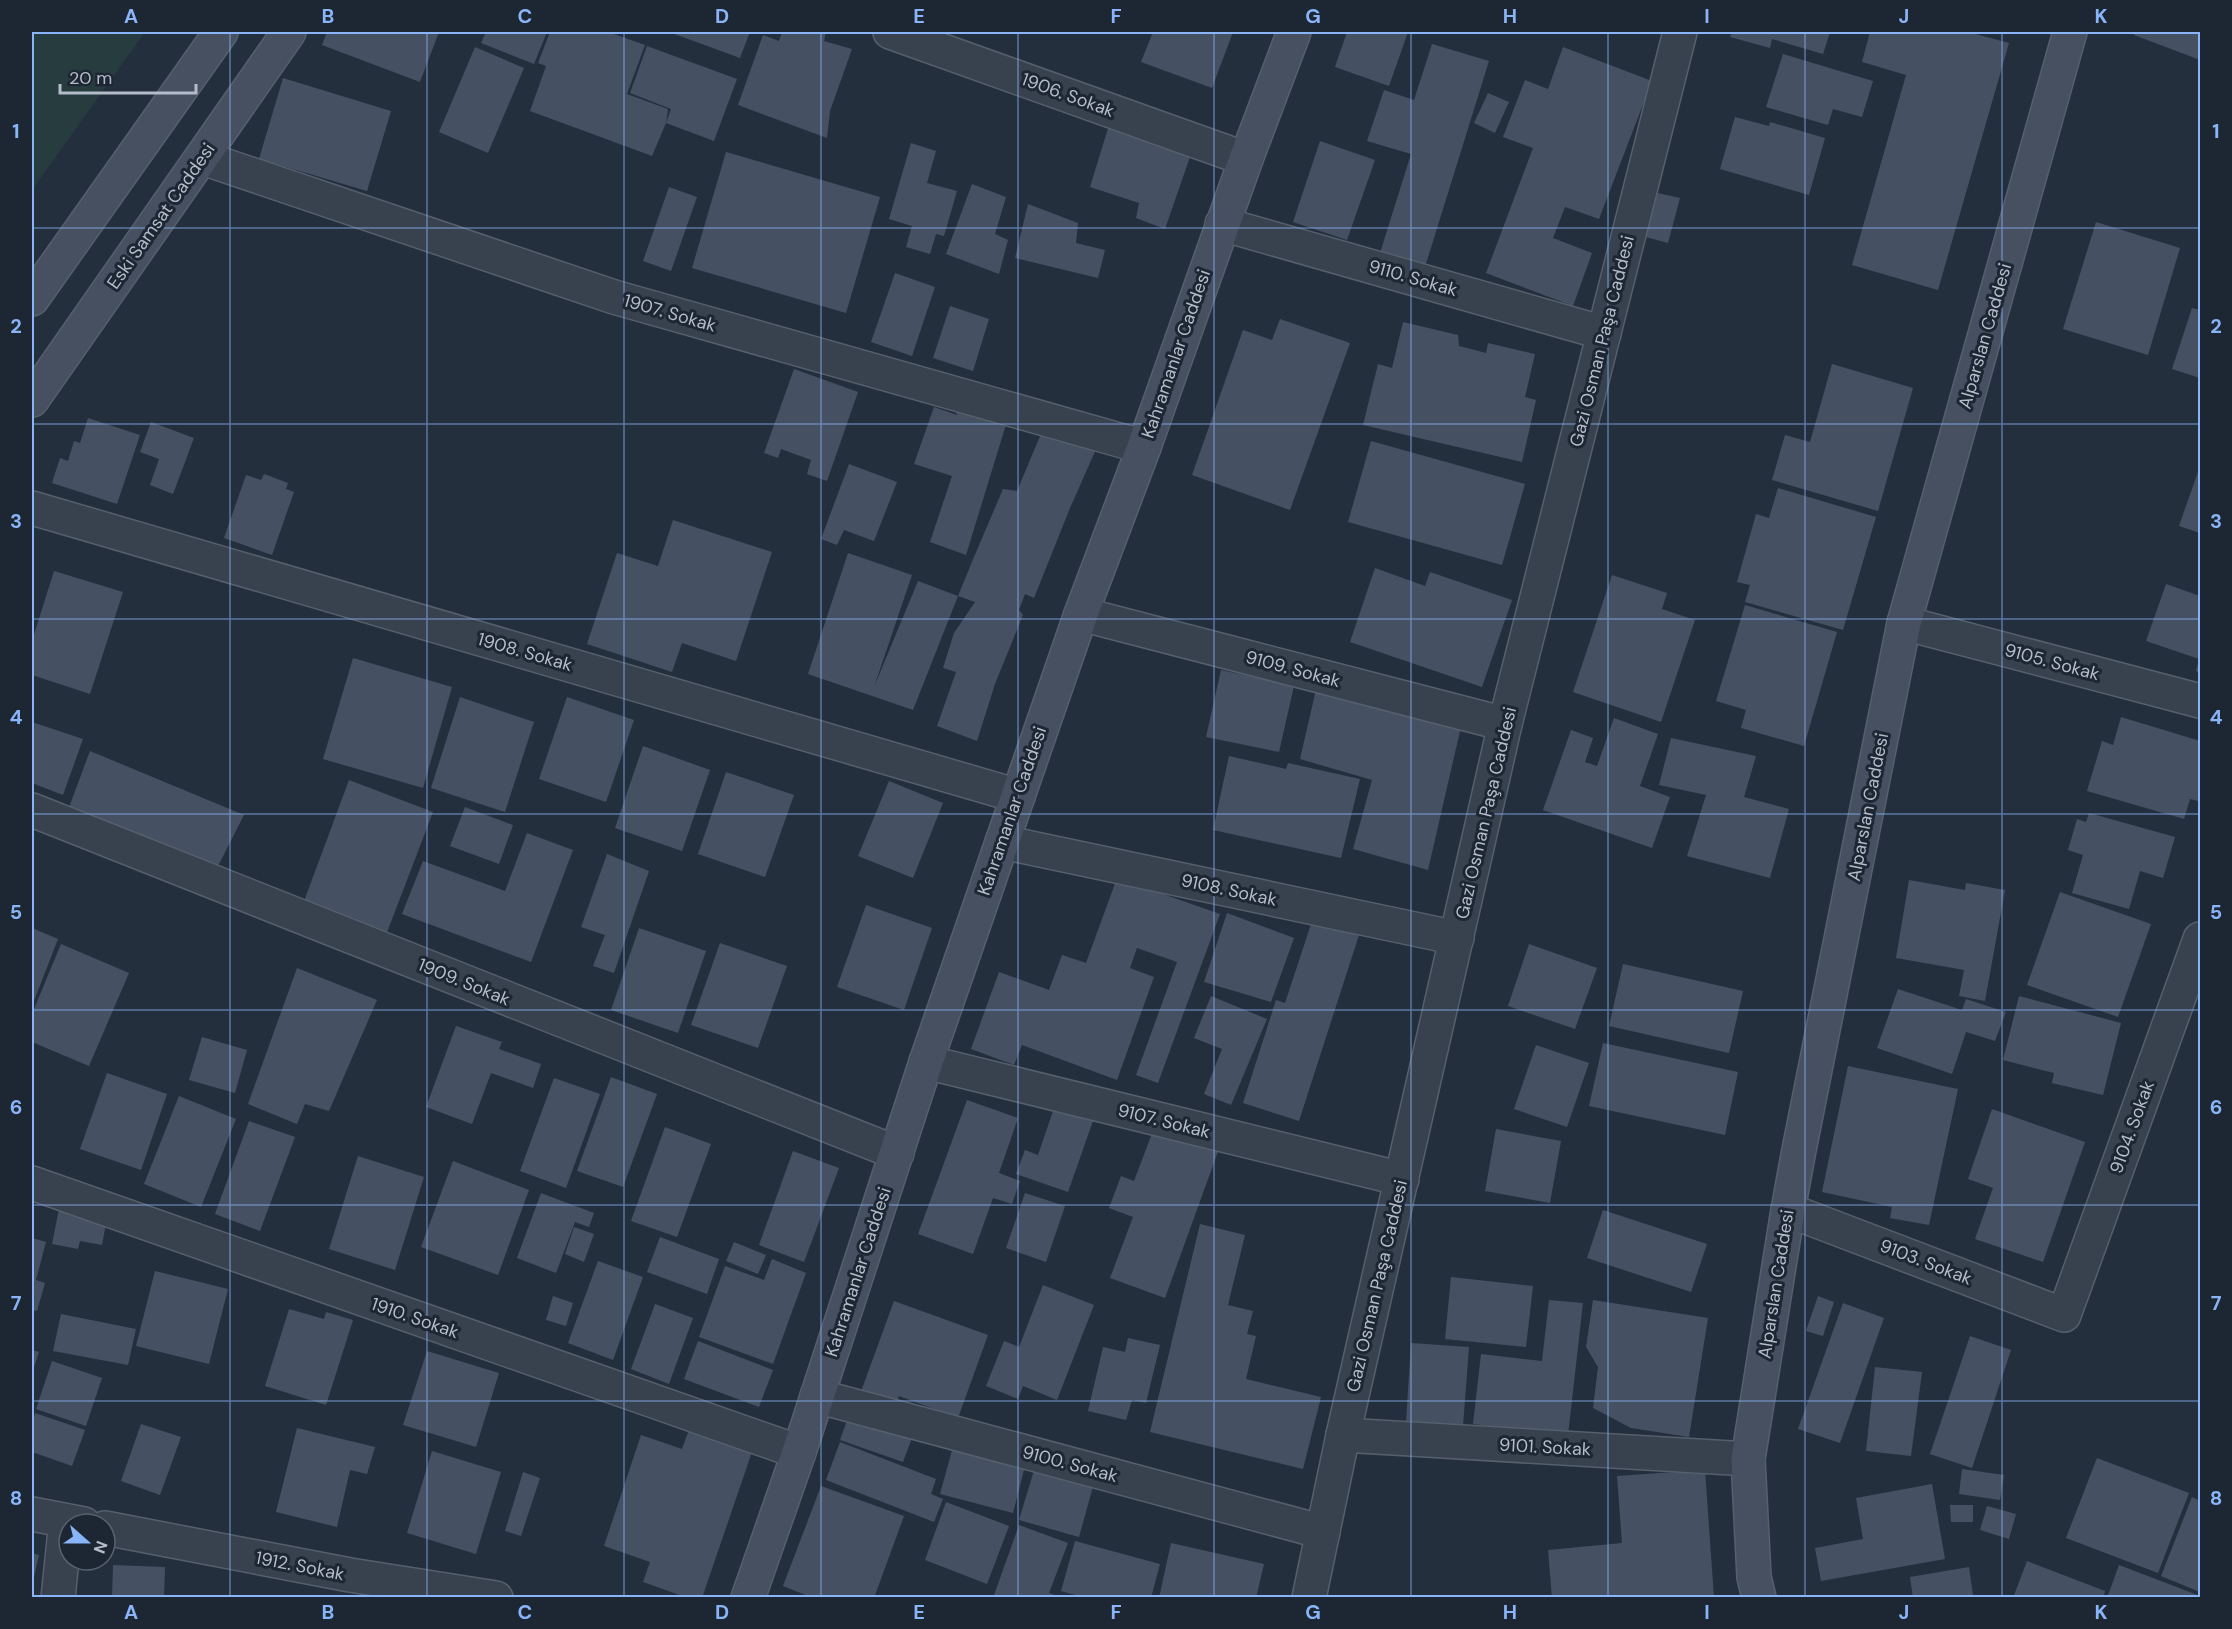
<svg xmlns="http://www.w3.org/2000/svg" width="2232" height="1629" viewBox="0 0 2232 1629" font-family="'DM Sans',sans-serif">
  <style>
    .green { fill: #263c3f }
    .building { fill: #455162 }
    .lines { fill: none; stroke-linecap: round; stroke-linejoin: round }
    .street-casing { stroke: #565f6c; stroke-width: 36 }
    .secondary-casing { stroke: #565f6c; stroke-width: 36 }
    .street { stroke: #38414e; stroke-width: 33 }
    .secondary { stroke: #465061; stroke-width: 33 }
    .grid { fill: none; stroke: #8ab4f8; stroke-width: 1.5; stroke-opacity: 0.55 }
    .labels { text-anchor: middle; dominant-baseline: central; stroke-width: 6; stroke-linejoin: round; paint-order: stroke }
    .street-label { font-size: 18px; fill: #b4bcc9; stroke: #1d2633 }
    .neatline { fill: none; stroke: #8ab4f8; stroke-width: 2 }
    .grid-label { font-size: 20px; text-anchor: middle; font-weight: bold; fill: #8ab4f8 }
  </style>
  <rect width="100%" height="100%" fill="#242f3e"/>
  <path class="green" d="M32,32H145L32,190Z"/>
  <g class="building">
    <path d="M327,32H439L420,82L322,45Z"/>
    <path d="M486,32H547L534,64L481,43Z"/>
    <path d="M550,32H608L645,45L627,94L668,109L666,123L671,109L630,93L647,46L737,79L714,141L666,123L652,156L530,111L546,66L538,63Z"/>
    <path d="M669,32H750L740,58Z"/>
    <path d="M782,32H826L824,41L852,49L830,111L827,138L738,105L763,35L779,41Z"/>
    <path d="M1153,32H1233L1212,88L1141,62Z"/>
    <path d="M1347,32H1408L1389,86L1335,67Z"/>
    <path d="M1732,32H1830L1823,54L1772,39L1770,48L1730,37Z"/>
    <path d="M1870,32H1968L2009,43L1938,290L1852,265L1906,75L1862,62Z"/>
    <path d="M2135,32H2200V60L2134,35Z"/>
    <path d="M1432,44L1489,61L1425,267L1380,253L1411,154L1367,141L1384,90L1414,100Z"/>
    <path d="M475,47L524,68L488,153L439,132Z"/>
    <path d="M1563,47L1652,81L1599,219L1565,207L1553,238L1592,253L1573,306L1486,273L1533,148L1503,137L1525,80L1548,89Z"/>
    <path d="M1783,54L1873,81L1862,117L1833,109L1828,125L1766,107Z"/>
    <path d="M283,78L391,111L367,191L259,159Z"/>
    <path d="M1488,93L1509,102L1495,133L1474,123Z"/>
    <path d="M1735,117L1769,126L1770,122L1825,138L1809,195L1720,169Z"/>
    <path d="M1109,125L1191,154L1165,229L1136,218L1139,203L1090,187Z"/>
    <path d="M1320,141L1375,160L1347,240L1293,222Z"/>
    <path d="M911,143L936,151L927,183L957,191L944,236L936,234L930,254L906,247L912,226L889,219Z"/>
    <path d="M726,152L880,197L846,313L692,268Z"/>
    <path d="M972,184L1006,197L995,234L1008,240L999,274L946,254Z"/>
    <path d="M669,187L697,197L671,271L643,261Z"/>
    <path d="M1653,192L1680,198L1668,243L1642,236Z"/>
    <path d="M1028,204L1078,223L1076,243L1105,250L1098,278L1015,258Z"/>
    <path d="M2096,222L2180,248L2148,355L2063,329Z"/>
    <path d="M895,273L935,287L912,356L871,342Z"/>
    <path d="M950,306L989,319L973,371L933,358Z"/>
    <path d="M2192,308L2200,310V378L2172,369Z"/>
    <path d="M1280,319L1350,343L1290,510L1192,475L1243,330L1272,340Z"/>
    <path d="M1403,322L1458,335L1459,346L1486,353L1488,343L1535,354L1525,397L1536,400L1522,462L1363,425L1378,364L1392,368Z"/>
    <path d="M1832,364L1913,388L1878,511L1772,480L1785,435L1810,442Z"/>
    <path d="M794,369L858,392L827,481L807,474L811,460L781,449L778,458L764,453Z"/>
    <path d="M934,407L957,415L955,407L1008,418L966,555L930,542L952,476L914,464Z"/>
    <path d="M88,418L140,435L117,504L52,483L60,458L68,461L74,441L80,443Z"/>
    <path d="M151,422L194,438L173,494L150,485L159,459L140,452Z"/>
    <path d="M1043,429L1097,447L1070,508L1034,598L1025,594L1019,610L1023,615L995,684L977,741L937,726L956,672L943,668L954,633L975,602L958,596L974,557L1003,489L1017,491Z"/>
    <path d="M1371,441L1525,484L1502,565L1348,522Z"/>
    <path d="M849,464L897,482L874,541L844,530L837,545L821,539Z"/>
    <path d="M2200,466V533L2179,526Z"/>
    <path d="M264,474L288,483L286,489L294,492L272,555L224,538L246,475L261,480Z"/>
    <path d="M1778,488L1876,517L1843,630L1745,602L1750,585L1737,582L1756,514L1769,518Z"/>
    <path d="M673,520L772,552L736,661L682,643L672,672L587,644L617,553L658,566Z"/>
    <path d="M848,553L912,575L874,687L918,581L958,596L913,710L808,674Z"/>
    <path d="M1375,568L1425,586L1430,572L1512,600L1482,687L1350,642Z"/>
    <path d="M54,571L123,592L90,694L32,675V641Z"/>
    <path d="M1612,575L1667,593L1662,609L1695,620L1661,722L1573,692Z"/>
    <path d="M2166,584L2200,596V673L2196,671L2199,659L2146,641Z"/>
    <path d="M1745,605L1837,632L1804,746L1741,728L1746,710L1716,701Z"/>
    <path d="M353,658L452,687L423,788L323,759Z"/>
    <path d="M1221,670L1294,686L1279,752L1206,737Z"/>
    <path d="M1318,681L1463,718L1428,870L1353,849L1372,780L1300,759Z"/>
    <path d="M460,697L534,722L505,812L431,788Z"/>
    <path d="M567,697L634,720L606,802L539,779Z"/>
    <path d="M2121,717L2200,741V792L2198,801L2190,799L2184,819L2087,791L2102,741L2113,745Z"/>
    <path d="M1614,718L1658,734L1640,786L1670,797L1652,848L1543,810L1571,730L1593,738L1585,762L1597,766Z"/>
    <path d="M32,722L83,739L63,795L32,783Z"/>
    <path d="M1671,738L1756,756L1744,797L1789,809L1770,878L1687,856L1706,795L1659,785Z"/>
    <path d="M643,746L710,770L682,851L615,828Z"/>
    <path d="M90,751L244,815L217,868L68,810Z"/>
    <path d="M1229,756L1286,769L1288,763L1360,779L1341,858L1213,830Z"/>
    <path d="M726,772L794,795L765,877L698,854Z"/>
    <path d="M349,780L433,812L386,935L303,904Z"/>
    <path d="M889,781L943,803L913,878L858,856Z"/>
    <path d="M465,807L513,825L499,864L450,846Z"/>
    <path d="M2089,813L2175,837L2163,878L2140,871L2129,909L2072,893L2083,855L2068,850L2077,819L2086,822Z"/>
    <path d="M527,833L573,850L531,962L402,914L423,861L505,891Z"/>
    <path d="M607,854L649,871L614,973L593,966L605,935L581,927Z"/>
    <path d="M1117,878L1220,914L1158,1083L1136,1075L1177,962L1137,948L1130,968L1154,977L1117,1080L1022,1045L1014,1065L971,1049L999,972L1049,990L1062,955L1086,963Z"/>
    <path d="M1909,880L1965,890L1966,883L2005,890L1985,1001L1959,996L1964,970L1896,958Z"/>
    <path d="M2060,892L2151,924L2118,1017L2027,985Z"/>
    <path d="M866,905L932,928L904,1010L837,987Z"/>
    <path d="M1227,913L1294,938L1271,1002L1204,982Z"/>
    <path d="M1312,921L1359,935L1299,1121L1243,1103L1276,1000L1285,1003Z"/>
    <path d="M32,928L58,939L32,1006Z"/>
    <path d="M639,928L706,951L678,1033L611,1010Z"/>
    <path d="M720,943L787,966L758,1048L691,1025Z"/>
    <path d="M61,944L129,973L89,1066L32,1042V1014Z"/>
    <path d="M1529,944L1597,968L1575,1029L1508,1006Z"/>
    <path d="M1623,964L1743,991L1729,1053L1609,1026Z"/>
    <path d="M297,968L377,1000L329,1111L305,1104L297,1124L248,1104Z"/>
    <path d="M1898,989L1962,1010L1966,999L2006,1012L1995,1041L1966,1032L1952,1074L1877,1048Z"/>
    <path d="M1211,996L1267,1019L1231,1105L1204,1094L1222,1049L1194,1038Z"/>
    <path d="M2019,996L2121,1023L2103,1095L2052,1083L2054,1073L2003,1060Z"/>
    <path d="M456,1026L502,1042L499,1049L541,1064L533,1088L491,1073L472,1124L426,1107Z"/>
    <path d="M202,1037L247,1050L235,1093L189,1080Z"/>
    <path d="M1603,1043L1738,1072L1725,1135L1589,1106Z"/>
    <path d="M1536,1045L1589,1063L1567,1127L1514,1109Z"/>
    <path d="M1848,1066L1958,1089L1929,1225L1890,1218L1892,1207L1822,1192Z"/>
    <path d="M107,1073L167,1094L141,1170L80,1149Z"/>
    <path d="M611,1077L657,1094L623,1187L577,1171Z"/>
    <path d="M554,1078L600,1094L566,1188L520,1171Z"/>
    <path d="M179,1096L236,1119L201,1207L144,1184Z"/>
    <path d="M967,1100L1018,1118L999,1173L1020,1181L1012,1204L993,1198L973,1254L918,1234Z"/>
    <path d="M1054,1108L1093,1121L1068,1192L1016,1174L1025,1150L1038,1155Z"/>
    <path d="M1992,1109L2085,1142L2043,1262L1975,1239L1993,1188L1968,1179Z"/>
    <path d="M249,1121L295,1137L260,1231L215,1214Z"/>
    <path d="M1156,1123L1220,1146L1165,1298L1110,1278L1133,1217L1109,1208L1121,1176L1134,1181Z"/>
    <path d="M665,1127L711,1144L677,1237L631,1221Z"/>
    <path d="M1496,1129L1561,1141L1550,1203L1485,1191Z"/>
    <path d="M793,1151L839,1168L804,1262L759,1245Z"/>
    <path d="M358,1156L424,1177L395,1270L329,1249Z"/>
    <path d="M453,1161L529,1190L498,1275L421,1247Z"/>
    <path d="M541,1193L594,1213L589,1227L575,1222L556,1273L517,1258Z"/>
    <path d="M1025,1193L1065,1206L1046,1262L1006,1248Z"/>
    <path d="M59,1209L107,1218L102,1245L80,1241L78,1249L52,1244Z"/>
    <path d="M1603,1210L1707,1244L1691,1292L1587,1258Z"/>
    <path d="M1200,1224L1245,1235L1228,1305L1253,1311L1247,1334L1256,1336L1246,1379L1321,1397L1303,1469L1150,1432Z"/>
    <path d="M574,1227L594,1234L584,1262L565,1254Z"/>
    <path d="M660,1237L719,1259L707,1294L647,1272Z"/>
    <path d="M32,1238L46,1242L36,1280L45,1283L37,1311L32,1310Z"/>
    <path d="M734,1242L766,1255L758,1274L726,1261Z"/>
    <path d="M772,1259L806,1273L773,1364L699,1337L725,1266L764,1280Z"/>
    <path d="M598,1261L643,1277L613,1360L568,1343Z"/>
    <path d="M155,1271L228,1289L209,1364L136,1346Z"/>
    <path d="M1451,1277L1533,1286L1526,1347L1445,1339Z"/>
    <path d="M1043,1285L1094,1305L1057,1400L1023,1386L1018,1399L986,1386L1004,1341L1019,1347Z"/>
    <path d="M553,1296L573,1303L566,1326L546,1320Z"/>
    <path d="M1818,1296L1834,1302L1823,1336L1806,1331Z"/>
    <path d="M1549,1300L1583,1303L1568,1435L1473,1424L1481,1354L1542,1361Z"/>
    <path d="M1593,1300L1708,1318L1689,1437L1631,1428L1593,1408L1598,1367L1586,1347Z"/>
    <path d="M894,1301L988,1335L958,1418L899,1396L894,1409L859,1397Z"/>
    <path d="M1843,1303L1884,1318L1840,1443L1798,1429Z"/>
    <path d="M655,1304L693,1318L669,1384L631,1369Z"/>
    <path d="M289,1309L324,1319L326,1312L353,1320L326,1405L265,1386Z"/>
    <path d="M61,1314L136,1329L128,1365L53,1351Z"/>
    <path d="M1970,1336L2011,1350L1972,1468L1930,1454Z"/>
    <path d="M1128,1338L1160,1345L1146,1403L1132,1400L1126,1420L1088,1411L1103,1347L1125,1352Z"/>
    <path d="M698,1341L773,1370L759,1407L684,1379Z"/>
    <path d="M1411,1343L1469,1347L1463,1426L1406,1422Z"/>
    <path d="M32,1350L39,1352L32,1373Z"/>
    <path d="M427,1351L499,1373L476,1447L403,1425Z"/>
    <path d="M52,1361L102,1378L86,1426L36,1409Z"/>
    <path d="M1875,1367L1922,1372L1911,1456L1866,1451Z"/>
    <path d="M852,1407L915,1430L903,1462L840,1440Z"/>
    <path d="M35,1413L85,1430L72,1466L32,1452V1425Z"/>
    <path d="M141,1424L181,1437L160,1495L121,1481Z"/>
    <path d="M691,1424L754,1446L702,1598H688L643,1582L650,1562L604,1546L641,1435L682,1449Z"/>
    <path d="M297,1428L375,1447L367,1474L350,1470L337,1527L276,1512Z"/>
    <path d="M840,1442L936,1479L931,1494L943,1499L934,1522L826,1480Z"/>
    <path d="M954,1443L1026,1462L1013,1513L940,1494Z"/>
    <path d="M432,1451L501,1472L476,1554L407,1533Z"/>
    <path d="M2097,1458L2189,1493L2158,1573L2066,1538Z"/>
    <path d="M1035,1467L1094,1483L1079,1537L1019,1520Z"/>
    <path d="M1962,1469L2004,1475L2000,1500L1959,1494Z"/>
    <path d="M1705,1470L1714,1598H1552L1548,1550L1622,1543L1617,1476Z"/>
    <path d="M523,1472L540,1478L521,1536L505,1531Z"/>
    <path d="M1932,1484L1945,1559L1821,1581L1815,1548L1863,1539L1856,1498Z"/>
    <path d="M821,1486L904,1516L874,1598H813L783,1586Z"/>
    <path d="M2192,1497L2200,1501V1592L2161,1576Z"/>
    <path d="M946,1502L1009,1526L987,1584L925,1560Z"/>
    <path d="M1950,1505H1973V1522H1951Z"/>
    <path d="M1987,1506L2016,1514L2009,1539L1980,1530Z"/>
    <path d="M1019,1525L1068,1543L1049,1593L1062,1598H993Z"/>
    <path d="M1075,1541L1160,1564L1151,1598H1086L1061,1591Z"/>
    <path d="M1171,1543L1264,1564L1256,1598H1159Z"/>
    <path d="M32,1553L39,1555L32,1586Z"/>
    <path d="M2027,1561L2105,1591L2103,1598H2013Z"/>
    <path d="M113,1565L165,1567L164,1598H112Z"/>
    <path d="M2119,1565L2200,1596V1598H2107Z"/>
    <path d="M1969,1567L1973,1595L1954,1598H1913L1910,1577Z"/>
  </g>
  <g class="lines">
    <g class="street-casing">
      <g id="street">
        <path d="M890,32L1246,159"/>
        <path d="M203,158L614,297L1144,447"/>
        <path d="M1222,224L1604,333"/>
        <path d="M32,508L1018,796"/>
        <path d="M1081,614L1505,724"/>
        <path d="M1904,623L2200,701"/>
        <path d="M32,810L897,1153"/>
        <path d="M1002,842L1457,938"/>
        <path d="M926,1062L1402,1179"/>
        <path d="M32,1183L799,1452"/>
        <path d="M1788,1210L2064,1315L2200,939"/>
        <path d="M817,1396L1323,1532"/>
        <path d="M1343,1435L1748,1459"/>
        <path d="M32,1514L84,1524"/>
        <path d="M105,1528L350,1575L496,1598"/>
        <path d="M58,1598L66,1521"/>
        <path d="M1309,1598L1343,1435L1505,724L1680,32"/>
      </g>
    </g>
    <g class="secondary-casing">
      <g id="secondary">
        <path d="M32,299L221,32"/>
        <path d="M32,400L289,32"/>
        <path d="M748,1598L799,1452L926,1062L1081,614L1144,447L1246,159L1294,32"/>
        <path d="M1759,1598L1754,1577L1748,1459L1788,1210L1799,1150L1904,623L2070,32"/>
      </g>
    </g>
    <use href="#street" class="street"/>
    <use href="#secondary" class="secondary"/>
  </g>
  <path class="grid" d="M230,32V1598M427,32V1598M624,32V1598M821,32V1598M1018,32V1598M1214,32V1598M1411,32V1598M1608,32V1598M1805,32V1598M2002,32V1598M32,228H2200M32,424H2200M32,619H2200M32,814H2200M32,1010H2200M32,1205H2200M32,1401H2200"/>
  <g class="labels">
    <g class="street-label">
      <text transform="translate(1068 95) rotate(20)">1906. Sokak</text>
      <text transform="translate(161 216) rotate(-55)">Eski Samsat Caddesi</text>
      <text transform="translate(1413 278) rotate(16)">9110. Sokak</text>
      <text transform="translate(670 313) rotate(16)">1907. Sokak</text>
      <text transform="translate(1985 336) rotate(-74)">Alparslan Caddesi</text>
      <text transform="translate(1602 341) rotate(-76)">Gazi Osman Paşa Caddesi</text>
      <text transform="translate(1176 354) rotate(-71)">Kahramanlar Caddesi</text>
      <text transform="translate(525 652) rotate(16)">1908. Sokak</text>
      <text transform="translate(2052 662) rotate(15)">9105. Sokak</text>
      <text transform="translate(1293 669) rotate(15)">9109. Sokak</text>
      <text transform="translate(1868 807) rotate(-79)">Alparslan Caddesi</text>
      <text transform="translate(1012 811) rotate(-71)">Kahramanlar Caddesi</text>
      <text transform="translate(1486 813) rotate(-77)">Gazi Osman Paşa Caddesi</text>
      <text transform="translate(1229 890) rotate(12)">9108. Sokak</text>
      <text transform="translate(464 982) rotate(22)">1909. Sokak</text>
      <text transform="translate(1164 1121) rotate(14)">9107. Sokak</text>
      <text transform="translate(2132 1127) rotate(-70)">9104. Sokak</text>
      <text transform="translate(1926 1262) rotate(21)">9103. Sokak</text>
      <text transform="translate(858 1272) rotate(-72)">Kahramanlar Caddesi</text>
      <text transform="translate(1776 1284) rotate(-81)">Alparslan Caddesi</text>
      <text transform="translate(1377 1286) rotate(-77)">Gazi Osman Paşa Caddesi</text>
      <text transform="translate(415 1318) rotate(19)">1910. Sokak</text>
      <text transform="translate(1545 1447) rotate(3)">9101. Sokak</text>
      <text transform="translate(1070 1464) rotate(15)">9100. Sokak</text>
      <text transform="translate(300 1566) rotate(11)">1912. Sokak</text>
    </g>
  </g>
  <rect width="2232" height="1629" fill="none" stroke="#1d2633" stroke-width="66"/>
  <g transform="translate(87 1542) rotate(111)"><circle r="28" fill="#1d2633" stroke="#59626f" stroke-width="1.5"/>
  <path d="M0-4.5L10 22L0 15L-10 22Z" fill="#8ab4f8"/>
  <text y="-9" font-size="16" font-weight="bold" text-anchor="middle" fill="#b4bcc9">N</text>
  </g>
  <path d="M60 84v9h136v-9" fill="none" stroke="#b4bcc9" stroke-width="3"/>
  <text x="69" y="84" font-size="18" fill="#b4bcc9" stroke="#1d2633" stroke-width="4.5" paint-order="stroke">20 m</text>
  <rect x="33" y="33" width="2166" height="1563" class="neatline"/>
  <g class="grid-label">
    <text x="131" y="23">A</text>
    <text x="328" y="23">B</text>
    <text x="525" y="23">C</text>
    <text x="722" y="23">D</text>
    <text x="919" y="23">E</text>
    <text x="1116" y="23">F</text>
    <text x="1313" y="23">G</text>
    <text x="1510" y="23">H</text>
    <text x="1707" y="23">I</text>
    <text x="1904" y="23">J</text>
    <text x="2101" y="23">K</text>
    <text x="16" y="138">1</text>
    <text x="2216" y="138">1</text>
    <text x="16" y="333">2</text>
    <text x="2216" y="333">2</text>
    <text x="16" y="528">3</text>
    <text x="2216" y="528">3</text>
    <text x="16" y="724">4</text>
    <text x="2216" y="724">4</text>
    <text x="16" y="919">5</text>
    <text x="2216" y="919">5</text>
    <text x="16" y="1114">6</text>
    <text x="2216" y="1114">6</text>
    <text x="16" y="1310">7</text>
    <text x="2216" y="1310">7</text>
    <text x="16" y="1505">8</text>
    <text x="2216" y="1505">8</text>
    <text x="131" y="1619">A</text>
    <text x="328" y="1619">B</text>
    <text x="525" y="1619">C</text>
    <text x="722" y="1619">D</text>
    <text x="919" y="1619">E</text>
    <text x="1116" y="1619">F</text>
    <text x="1313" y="1619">G</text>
    <text x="1510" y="1619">H</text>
    <text x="1707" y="1619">I</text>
    <text x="1904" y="1619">J</text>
    <text x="2101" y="1619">K</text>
  </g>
</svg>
